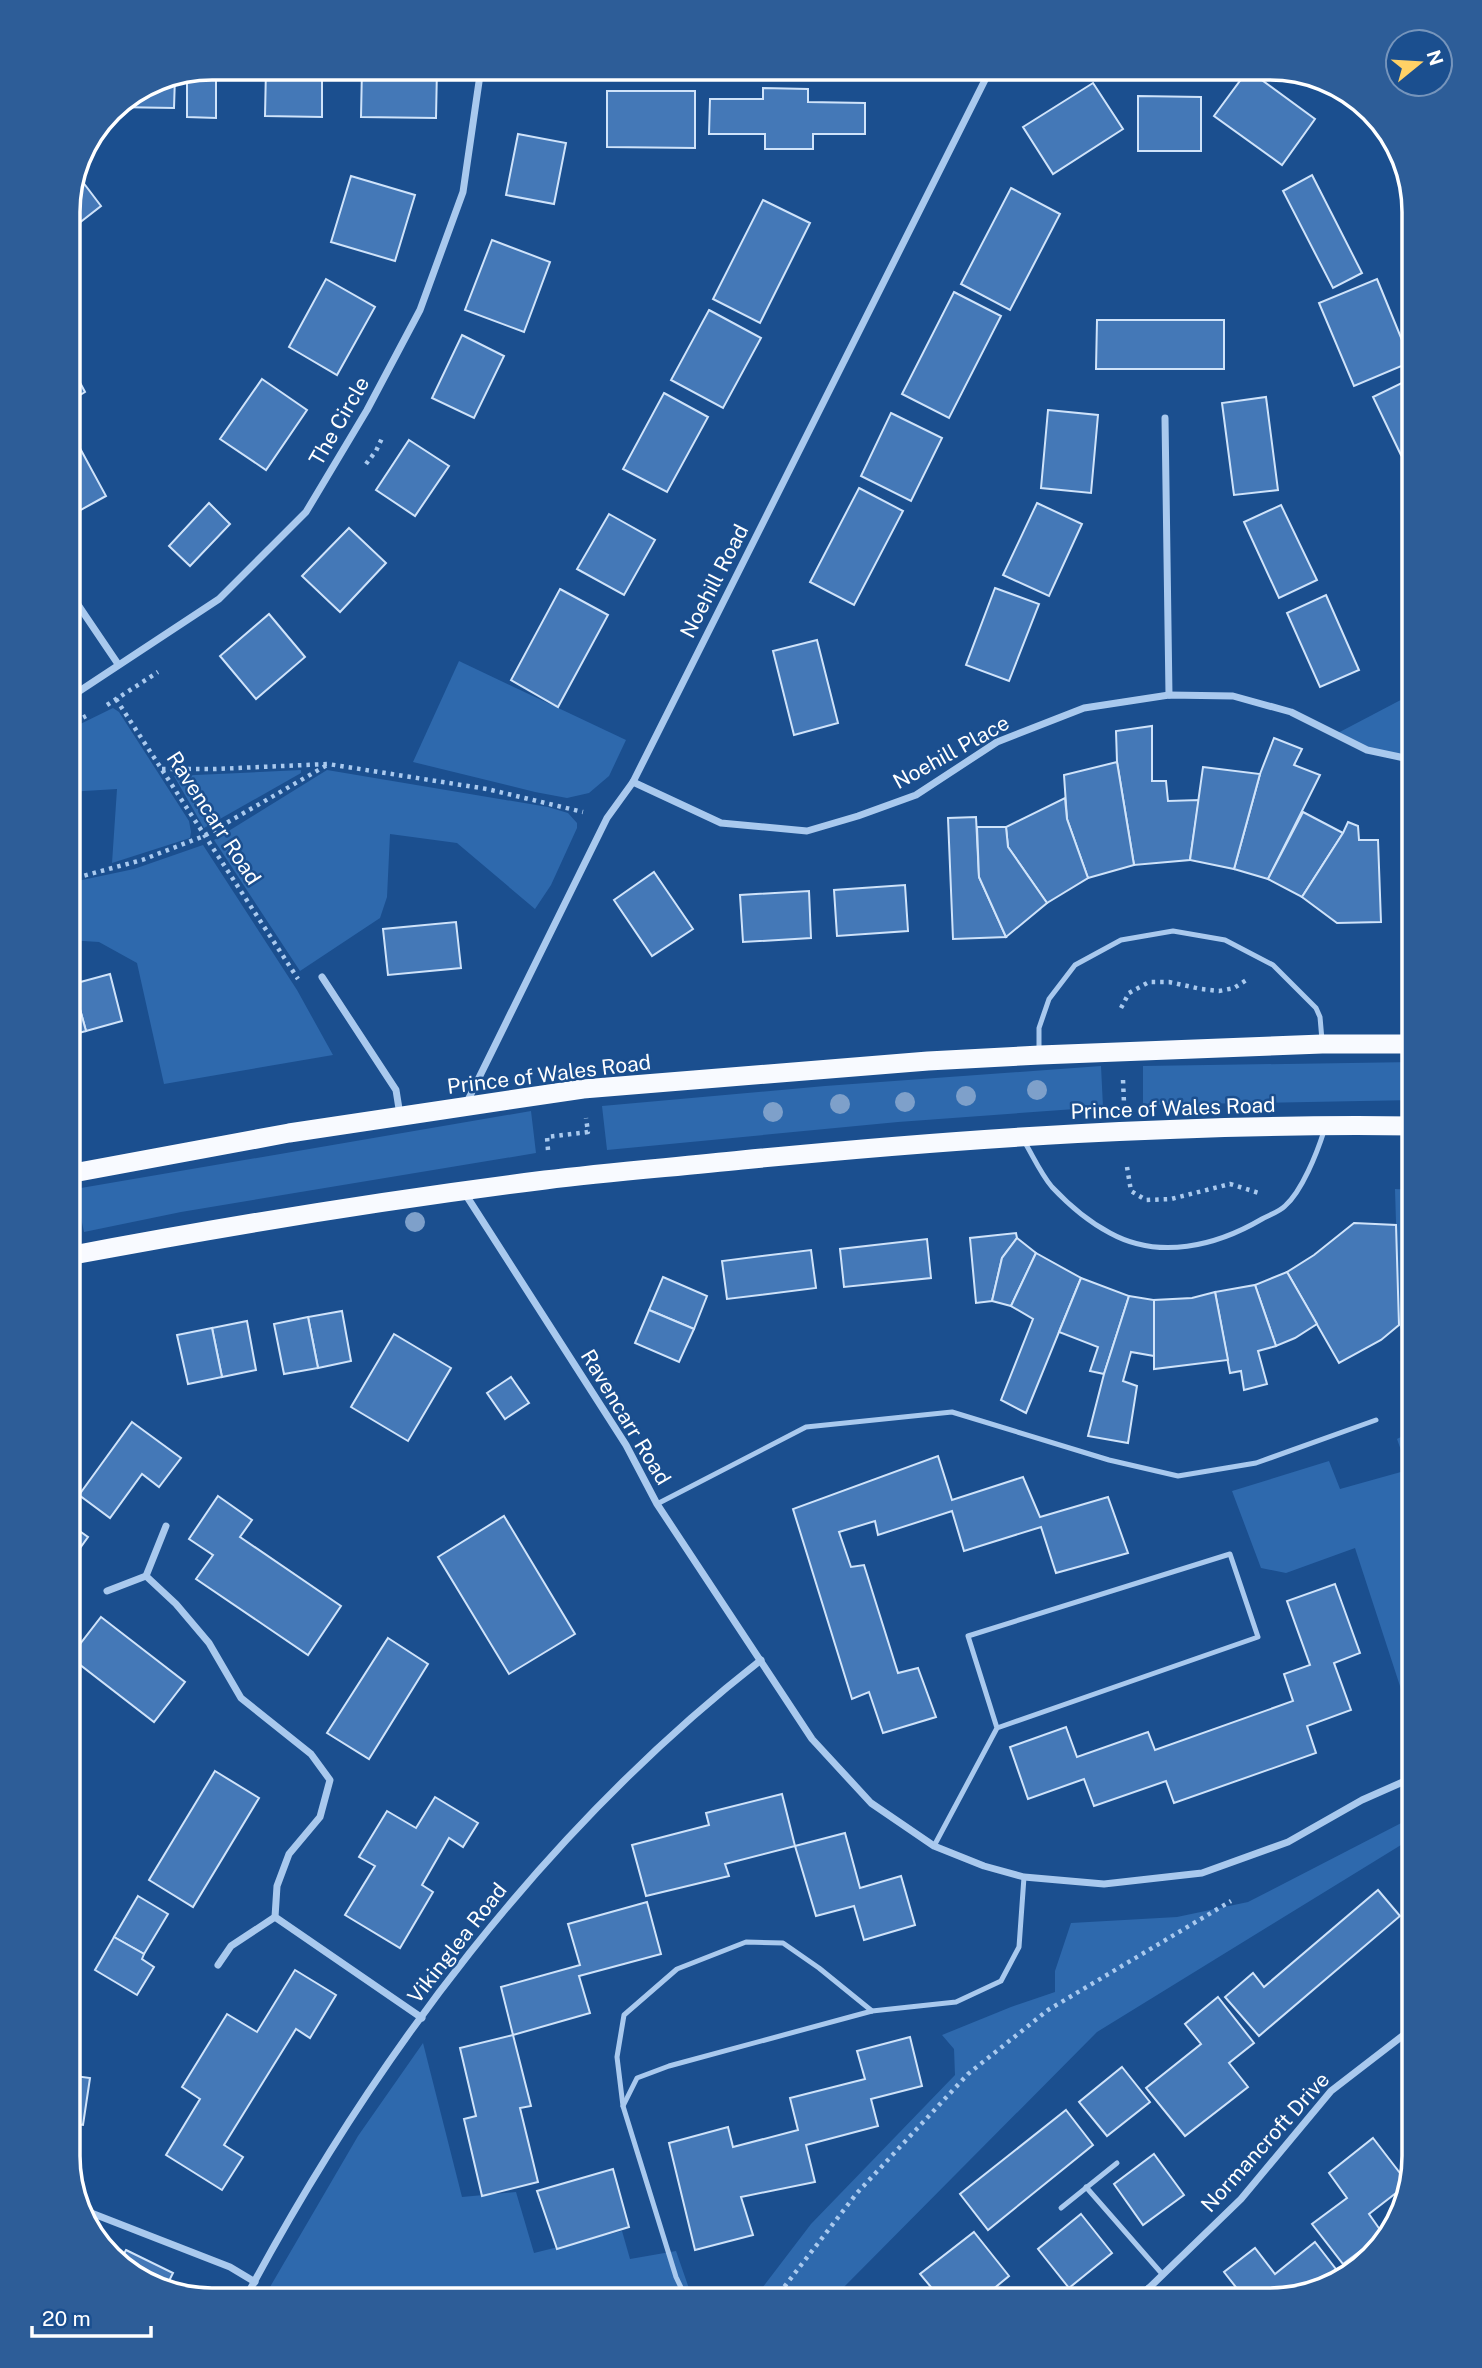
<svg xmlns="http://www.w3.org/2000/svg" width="1482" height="2368" viewBox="0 0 1482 2368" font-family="'Public Sans',sans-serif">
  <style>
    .green { fill: #2e69ad }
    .building { fill: #4478b7; stroke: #cfe3fa; stroke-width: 2 }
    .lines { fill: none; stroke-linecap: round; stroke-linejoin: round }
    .path { stroke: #a9c9ee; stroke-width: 4.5; stroke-dasharray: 3.5 5; stroke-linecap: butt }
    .service { stroke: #a9c9ee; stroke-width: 5 }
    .minor { stroke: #a9c9ee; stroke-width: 7 }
    .trunk { stroke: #f8faff; stroke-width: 19 }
    .tree { fill: #7ea0ca }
    .labels { text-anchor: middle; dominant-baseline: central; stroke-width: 5; stroke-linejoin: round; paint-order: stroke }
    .street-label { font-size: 21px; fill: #fff; stroke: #1b4f8f }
    .rim { fill: none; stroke: #fff; stroke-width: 3.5 }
  </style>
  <rect width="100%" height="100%" fill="#1b4f8f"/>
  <g class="green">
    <path d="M459,661L626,740L609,776L589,793L567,798L535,792L413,762Z"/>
    <path d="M1414,693V766L1334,735Z"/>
    <path d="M113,708L119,712L189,821L191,832L190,838L112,863L117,789L68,792V730Z"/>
    <path d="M301,770V773L204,828L174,776Z"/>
    <path d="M327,770L548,807L568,813L577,823V828L551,885L535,909L457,843L390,834L387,897L380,918L300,971L214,840Z"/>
    <path d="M203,845L297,990L333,1055L164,1084L137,963L99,942L68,940V883L134,869Z"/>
    <path d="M1414,1062V1100L1143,1105V1066Z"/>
    <path d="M1101,1066L1103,1107L898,1122L607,1150L602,1106L825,1086Z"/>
    <path d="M531,1111L536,1153L181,1212L84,1232L75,1189Z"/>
    <path d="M1395,1189L1414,1190V1360L1399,1325Z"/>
    <path d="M1414,1397V1557L1412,1558L1410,1593L1414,1594V1729L1355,1548L1286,1573L1261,1568L1232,1491L1329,1461L1340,1489L1408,1470L1397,1439C1414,1431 1412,1414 1414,1397Z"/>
    <path d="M1409,1819L1414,1826V1837L1097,2032L841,2290L836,2300H753L811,2224L955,2075L954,2049L942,2035L1011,2007L1055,1992V1971L1071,1923L1177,1917L1248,1902Z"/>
    <path d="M423,2043L462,2197L516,2192L534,2253L622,2231L630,2259L676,2251L693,2300H363L307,2289L303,2299H263L358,2136Z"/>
  </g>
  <g class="building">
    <path d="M216,68V118L187,117V73Z"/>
    <path d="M266,68H322V117L265,116Z"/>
    <path d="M362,68H437L436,118L361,117Z"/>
    <path d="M1248,70L1315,119L1282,165L1214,116Z"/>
    <path d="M175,76L174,108L116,107L158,79Z"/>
    <path d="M1093,83L1123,129L1053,174L1023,127Z"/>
    <path d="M763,88L808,89V102L865,103V134H813V149H765V134H709L710,99H763Z"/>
    <path d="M607,91H695V148L607,147Z"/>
    <path d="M1138,96L1201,97V151H1138Z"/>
    <path d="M518,134L566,143L554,204L506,195Z"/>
    <path d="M76,173L101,206L69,231V204Z"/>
    <path d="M1312,175L1362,273L1333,288L1283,191Z"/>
    <path d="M351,176L415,195L395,261L331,242Z"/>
    <path d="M1011,188L1060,214L1010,310L961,284Z"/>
    <path d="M763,200L810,223L760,323L713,299Z"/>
    <path d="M492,240L550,262L524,332L465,310Z"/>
    <path d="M326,279L375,307L337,375L289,347Z"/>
    <path d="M1377,279L1411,362L1354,386L1319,303Z"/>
    <path d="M954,292L1001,316L949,418L902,394Z"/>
    <path d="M709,310L761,338L723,408L671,380Z"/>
    <path d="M1097,320H1224V369H1096Z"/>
    <path d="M462,335L504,356L474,418L432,398Z"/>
    <path d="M69,362L85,392L69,402Z"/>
    <path d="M1414,377V448L1401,455L1373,397Z"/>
    <path d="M262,379L307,410L266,470L220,439Z"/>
    <path d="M664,393L708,417L667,492L623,469Z"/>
    <path d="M1266,397L1278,490L1234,495L1222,403Z"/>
    <path d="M1048,410L1098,415L1091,493L1041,488Z"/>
    <path d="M891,413L942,438L911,501L861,476Z"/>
    <path d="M69,428L106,496L68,517Z"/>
    <path d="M409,440L449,466L415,516L376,490Z"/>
    <path d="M859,488L903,511L854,605L810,582Z"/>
    <path d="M209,503L230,524L190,566L169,546Z"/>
    <path d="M1037,503L1082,524L1049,596L1003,575Z"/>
    <path d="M1281,505L1317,580L1279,598L1244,522Z"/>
    <path d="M609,514L655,540L624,595L577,569Z"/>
    <path d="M349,528L386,563L340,612L302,576Z"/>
    <path d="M995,588L1039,604L1009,681L966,665Z"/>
    <path d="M560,589L608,615L558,707L511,680Z"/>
    <path d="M1326,595L1359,670L1320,687L1287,613Z"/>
    <path d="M269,614L305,657L256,699L220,656Z"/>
    <path d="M817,640L838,723L794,735L773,651Z"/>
    <path d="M1152,726V781H1166L1168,801L1199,800L1190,860L1134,865L1117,762L1116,731Z"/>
    <path d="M1274,738L1302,749L1294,765L1320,775L1268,879L1234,869L1260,774Z"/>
    <path d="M1117,762L1134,865L1088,878L1067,819L1064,775Z"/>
    <path d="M1203,767L1260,774L1234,869L1190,860Z"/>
    <path d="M1065,798L1067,819L1088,878L1047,903L1008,847L1006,827Z"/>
    <path d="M1303,812L1343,833L1302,897L1268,879Z"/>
    <path d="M976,817L979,877L1006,937L953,939L948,818Z"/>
    <path d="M1348,822L1358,826L1359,840H1378L1381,922L1337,923L1302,897L1343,833Z"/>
    <path d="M977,827H1006L1008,847L1047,903L1006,937L979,877Z"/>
    <path d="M654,872L693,929L652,956L614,900Z"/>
    <path d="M1404,884H1414V930L1406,931Z"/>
    <path d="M905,885L908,931L837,936L834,890Z"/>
    <path d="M809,891L811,938L743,942L740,895Z"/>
    <path d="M456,922L461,968L388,975L383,929Z"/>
    <path d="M110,974L122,1021L86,1031L73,984Z"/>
    <path d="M73,984L86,1031L68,1036V985Z"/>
    <path d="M1354,1223L1396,1225L1399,1325L1381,1340L1339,1363L1287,1272L1314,1255Z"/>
    <path d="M1016,1233L1017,1238L1002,1258L992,1301L976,1303L970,1238Z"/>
    <path d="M1017,1238L1036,1253L1011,1306L992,1301L1002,1258Z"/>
    <path d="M927,1239L931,1278L844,1287L840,1249Z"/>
    <path d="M811,1250L816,1288L727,1299L722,1261Z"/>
    <path d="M1036,1253L1081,1278L1026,1413L1001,1400L1033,1319L1011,1306Z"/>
    <path d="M1287,1272L1317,1324L1295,1338L1276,1346L1255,1285Z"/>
    <path d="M663,1277L707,1296L694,1329L649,1310Z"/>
    <path d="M1081,1278L1129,1296L1104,1374L1090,1371L1098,1347L1059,1332Z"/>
    <path d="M1255,1285L1276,1346L1258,1351L1267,1384L1244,1390L1241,1371L1230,1373L1215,1292Z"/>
    <path d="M1215,1292L1228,1360L1154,1369V1300L1192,1298Z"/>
    <path d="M1129,1296L1154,1300V1356L1131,1352L1123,1381L1137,1386L1128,1443L1088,1436L1104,1374Z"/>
    <path d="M649,1310L694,1329L679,1362L635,1343Z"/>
    <path d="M342,1311L351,1361L318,1368L308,1317Z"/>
    <path d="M308,1317L318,1368L284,1374L274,1324Z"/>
    <path d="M247,1321L256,1370L222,1377L212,1328Z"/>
    <path d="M212,1328L222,1377L188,1384L177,1335Z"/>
    <path d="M394,1334L451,1368L408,1441L351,1407Z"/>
    <path d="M511,1377L529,1403L505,1419L487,1393Z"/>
    <path d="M132,1422L181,1458L159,1487L142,1474L110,1518L79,1495Z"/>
    <path d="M938,1456L952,1500L1023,1477L1040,1517L1108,1497L1128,1553L1056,1573L1041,1527L964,1551L952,1511L878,1535L875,1521L839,1532L851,1567L864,1565L898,1673L918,1668L936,1717L883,1733L869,1692L852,1699L793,1509Z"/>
    <path d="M218,1496L252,1520L240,1537L341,1606L308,1655L196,1579L213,1555L189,1539Z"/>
    <path d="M504,1516L575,1634L509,1674L438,1557Z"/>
    <path d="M68,1523L88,1537L68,1565Z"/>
    <path d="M1335,1584L1360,1653L1334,1663L1351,1710L1307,1726L1316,1753L1174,1803L1166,1781L1094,1806L1084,1779L1028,1799L1010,1747L1066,1727L1077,1757L1148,1732L1155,1750L1293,1701L1284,1674L1310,1665L1287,1601Z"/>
    <path d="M101,1617L185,1682L154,1722L70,1657Z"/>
    <path d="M388,1638L428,1664L369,1759L327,1733Z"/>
    <path d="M215,1771L259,1798L193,1907L149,1880Z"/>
    <path d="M782,1794L795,1846L725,1864L729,1876L646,1896L632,1845L709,1825L706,1813Z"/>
    <path d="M435,1797L478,1823L463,1847L449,1838L422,1885L433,1892L400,1948L345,1915L375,1866L359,1857L387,1811L416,1828Z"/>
    <path d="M845,1833L860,1888L901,1876L915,1925L864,1940L854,1906L816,1916L795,1846Z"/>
    <path d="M1378,1890L1400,1916L1259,2036L1225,1997L1253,1973L1264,1987Z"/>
    <path d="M138,1896L168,1914L144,1954L114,1937Z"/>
    <path d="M647,1902L661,1954L579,1976L590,2013L513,2035L501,1987L580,1965L568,1924Z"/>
    <path d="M114,1937L144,1954L142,1959L154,1967L137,1995L95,1970Z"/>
    <path d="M295,1970L336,1995L310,2038L296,2029L224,2145L243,2157L222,2190L166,2155L200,2099L182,2087L227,2014L257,2032Z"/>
    <path d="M1218,1997L1254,2043L1229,2063L1248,2087L1185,2136L1146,2088L1201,2044L1185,2024Z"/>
    <path d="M513,2035L531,2106L520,2108L538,2182L482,2196L464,2119L476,2116L460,2048Z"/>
    <path d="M910,2037L922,2086L871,2099L878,2126L806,2145L815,2182L741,2197L753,2235L695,2250L669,2143L728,2127L733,2147L798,2130L790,2098L865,2079L857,2051Z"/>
    <path d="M1122,2067L1150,2102L1107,2136L1079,2102Z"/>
    <path d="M68,2075L90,2078L83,2125L68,2123Z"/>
    <path d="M1066,2110L1093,2145L988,2230L960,2194Z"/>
    <path d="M1373,2138L1406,2181L1405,2186L1369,2214L1383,2234L1343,2264L1312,2224L1347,2198L1329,2173Z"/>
    <path d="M1154,2154L1184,2195L1143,2225L1114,2184Z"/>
    <path d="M613,2169L629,2227L557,2249L537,2191Z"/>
    <path d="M1081,2214L1112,2253L1069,2288L1038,2249Z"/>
    <path d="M974,2232L1009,2276L980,2300H914L931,2287L920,2274Z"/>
    <path d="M1315,2242L1342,2277L1334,2285L1269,2300H1246L1224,2272L1255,2248L1275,2274Z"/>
    <path d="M126,2250L173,2273L166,2287L133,2276L120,2261Z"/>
  </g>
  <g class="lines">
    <g class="path">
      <path d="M366,464L376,451L383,436"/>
      <path d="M116,699L298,979"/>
      <path d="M107,705L158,672"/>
      <path d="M68,725L86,716"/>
      <path d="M1402,732L1414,726"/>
      <path d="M162,769H216L328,764L487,789L583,812"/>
      <path d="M68,880L142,860L204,836L327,765"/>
      <path d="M1121,1008L1129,993L1149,982H1169L1201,989L1219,991L1234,988L1248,979"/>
      <path d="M1123,1080L1124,1103"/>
      <path d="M548,1150L547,1137L588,1132L586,1118"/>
      <path d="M1127,1167L1131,1191L1146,1200L1171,1199L1230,1184L1259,1193"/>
      <path d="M774,2300L857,2193L968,2074L1048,2010L1231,1901"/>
    </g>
    <g class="service">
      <path d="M1039,1052V1028L1049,999L1075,965L1121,940L1173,931L1225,940L1273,965L1316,1008L1320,1017L1322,1040"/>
      <path d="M1024,1141C1033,1156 1041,1174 1052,1187C1068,1204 1089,1222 1110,1233C1159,1260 1216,1246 1262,1219C1269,1215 1279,1212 1285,1206C1302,1191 1317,1153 1324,1131"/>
      <path d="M657,1504L806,1427L952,1412L1109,1460L1178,1476L1256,1463L1376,1420"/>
      <path d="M934,1846L997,1728L1258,1637L1230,1554L968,1636L997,1728"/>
      <path d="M623,2106L637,2078L669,2066L872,2011L956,2002L1001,1981L1019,1947L1024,1877"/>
      <path d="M1086,2187L1163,2275"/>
      <path d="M1061,2208L1117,2163"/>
      <path d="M687,2300L676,2277L623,2106L617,2057L624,2015L677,1969L746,1942L783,1943L819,1968L872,2011"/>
    </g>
    <g class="minor">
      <path d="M1165,418L1169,695"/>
      <path d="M68,590L118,664"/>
      <path d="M78,692L219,599L306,512L367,410L420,310L463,192L481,68"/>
      <path d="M633,782L721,823L807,831L858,816L916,795L997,742L1084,708L1169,695L1233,696L1291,712L1367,750L1414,760"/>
      <path d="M322,977L396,1090L400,1115"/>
      <path d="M466,1104L607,818L633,782L991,68"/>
      <path d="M464,1192L626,1445L657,1504L812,1739L871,1803L934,1846L984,1866L1024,1877L1104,1884L1202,1873L1288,1842L1362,1800L1414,1777"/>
      <path d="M146,1576L176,1604L209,1643L241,1698L311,1754L330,1780L320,1817L289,1854L277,1886L275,1917L422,2018"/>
      <path d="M107,1591L146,1576L166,1526"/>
      <path d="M218,1965L231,1946L275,1917"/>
      <path d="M81,2209L230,2267L255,2282"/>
      <path d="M1149,2288L1157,2300"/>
      <path d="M245,2299C374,2057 544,1830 761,1660"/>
      <path d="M1135,2300L1149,2288L1241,2199L1331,2091L1414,2027"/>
    </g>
    <g class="trunk">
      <path d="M68,1174L289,1133L583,1089L928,1061L1040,1055L1322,1044H1414"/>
      <path d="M68,1256C227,1226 385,1200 545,1180C610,1172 676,1167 742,1160C965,1138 1189,1123 1414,1126"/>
    </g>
  </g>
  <g class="tree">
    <circle cx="1037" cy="1090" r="10"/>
    <circle cx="966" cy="1096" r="10"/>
    <circle cx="905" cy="1102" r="10"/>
    <circle cx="840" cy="1104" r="10"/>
    <circle cx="773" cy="1112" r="10"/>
    <circle cx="415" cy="1222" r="10"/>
  </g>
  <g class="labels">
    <g class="street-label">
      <text transform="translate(339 421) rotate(-60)">The Circle</text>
      <text transform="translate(714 581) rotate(-63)">Noehill Road</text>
      <text transform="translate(951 752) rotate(-29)">Noehill Place</text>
      <text transform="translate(214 818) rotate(57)">Ravencarr Road</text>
      <text transform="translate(549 1074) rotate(-7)">Prince of Wales Road</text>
      <text transform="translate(1173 1108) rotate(-2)">Prince of Wales Road</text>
      <text transform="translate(626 1417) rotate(59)">Ravencarr Road</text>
      <text transform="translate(457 1943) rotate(-52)">Vikinglea Road</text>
      <text transform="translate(1265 2142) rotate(-48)">Normancroft Drive</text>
    </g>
  </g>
  <path d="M0 0H1482V2368H0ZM212 80H1270A132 132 0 0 1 1402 212V2156A132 132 0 0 1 1270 2288H212A132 132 0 0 1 80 2156V212A132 132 0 0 1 212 80Z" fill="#2d5d98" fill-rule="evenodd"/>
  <path class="rim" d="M212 80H1270A132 132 0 0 1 1402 212V2156A132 132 0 0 1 1270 2288H212A132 132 0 0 1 80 2156V212A132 132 0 0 1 212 80Z"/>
  <g transform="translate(1419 63) rotate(72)"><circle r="33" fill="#1b4f8f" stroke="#7695bc" stroke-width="2"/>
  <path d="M0-5L12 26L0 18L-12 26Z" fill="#ffd166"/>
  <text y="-10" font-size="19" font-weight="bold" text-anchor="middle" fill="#ffffff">N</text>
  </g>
  <path d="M32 2326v10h119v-10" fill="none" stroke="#ffffff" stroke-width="3.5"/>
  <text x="42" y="2326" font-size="21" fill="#ffffff" stroke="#1b4f8f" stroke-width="5" paint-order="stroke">20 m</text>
</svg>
